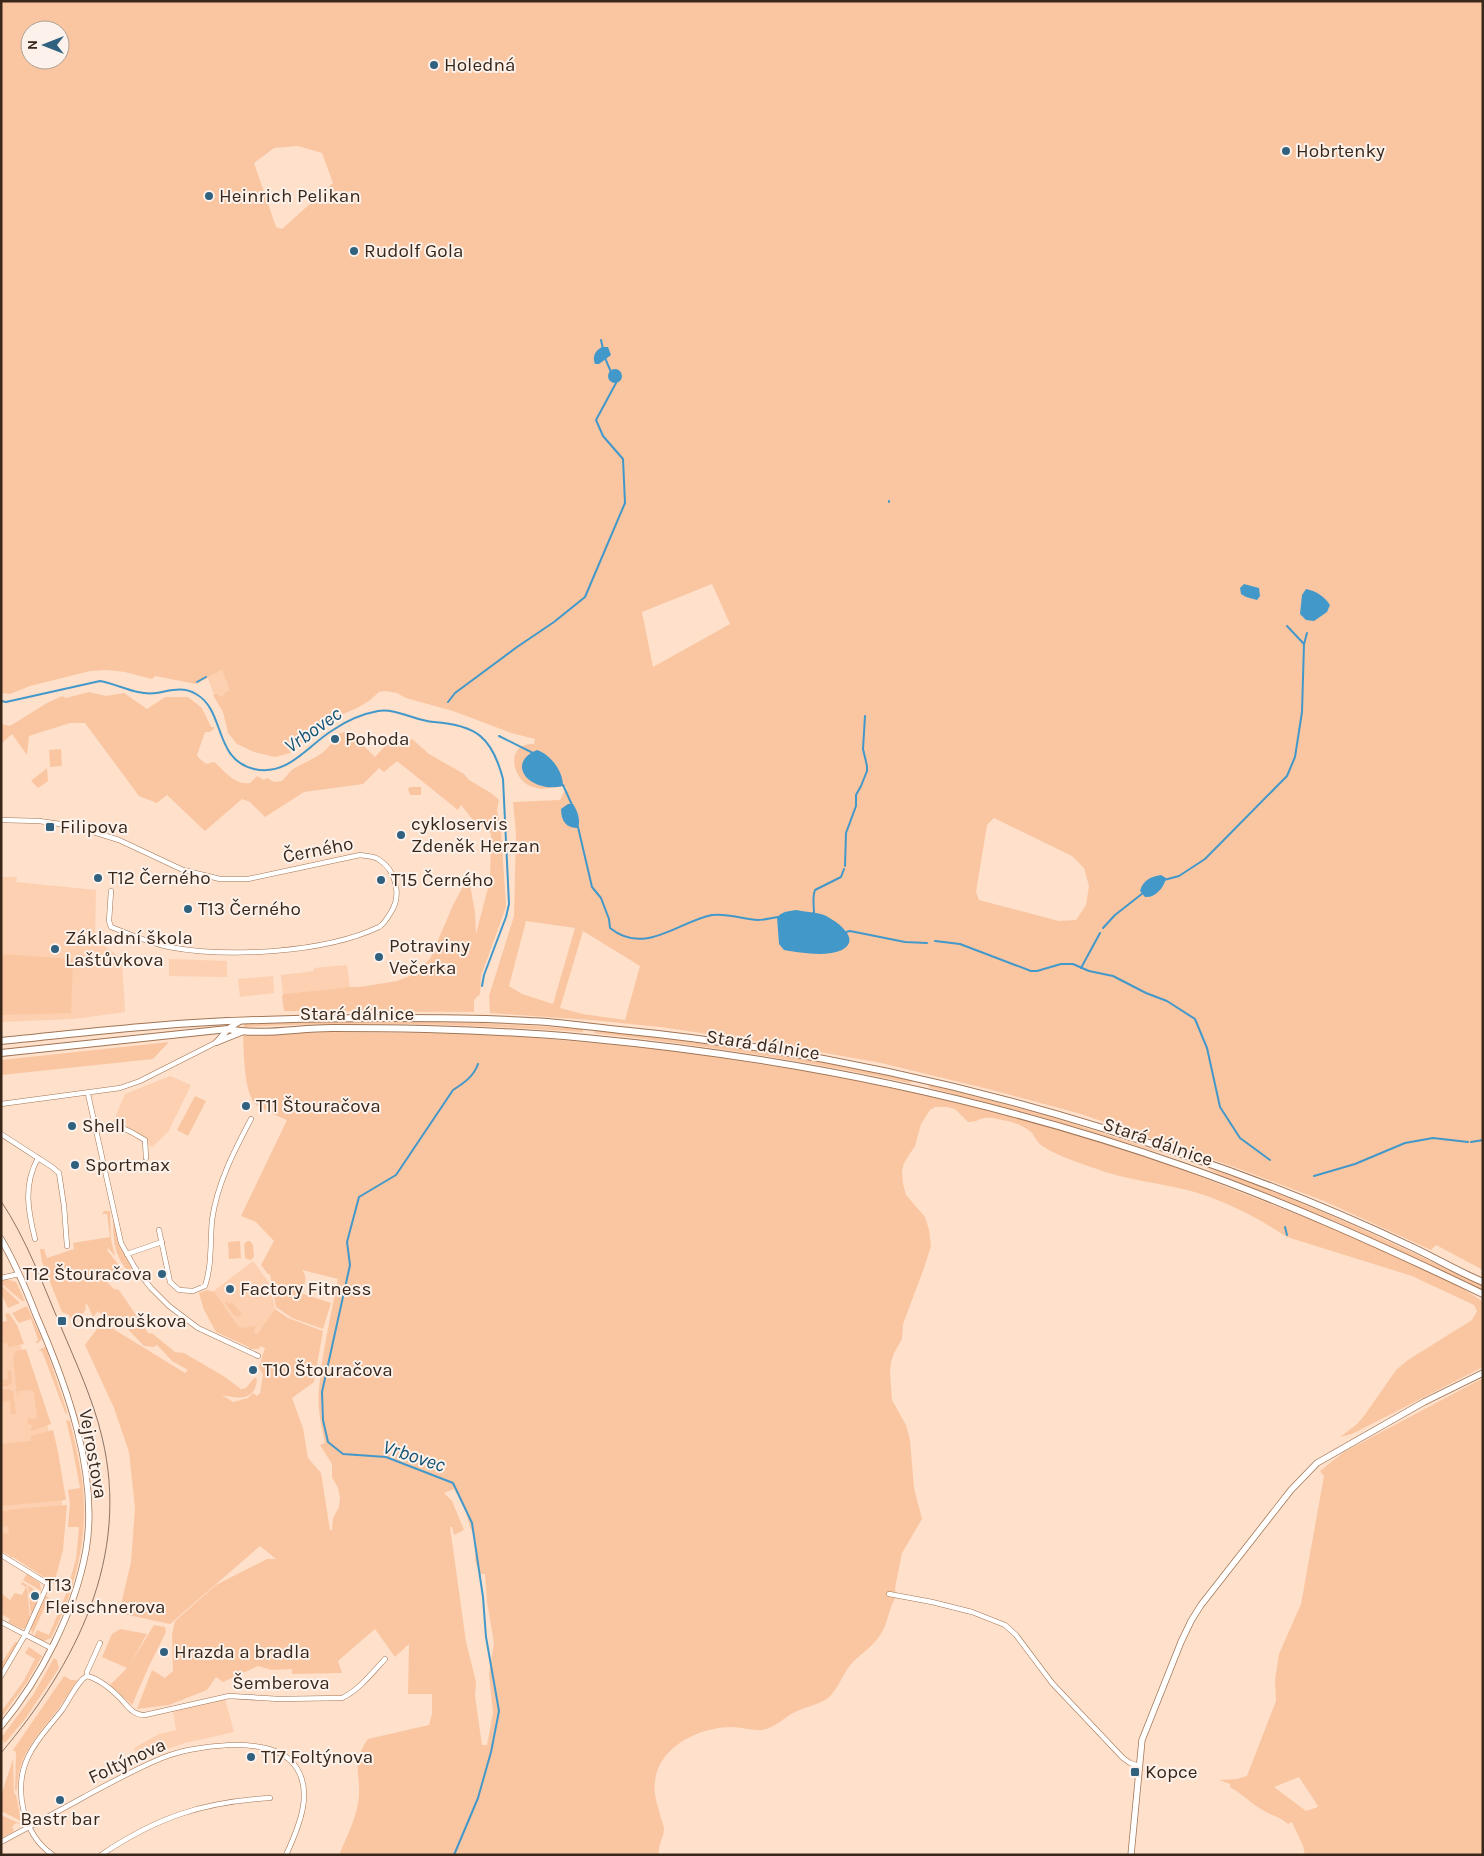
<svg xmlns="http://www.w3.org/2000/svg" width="1484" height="1856" viewBox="0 0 1484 1856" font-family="Karla,sans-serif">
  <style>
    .built { fill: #fcd0b0 }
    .green { fill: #fac6a1; fill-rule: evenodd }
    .water { fill: #4398ca }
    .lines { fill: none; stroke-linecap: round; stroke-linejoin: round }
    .stream { stroke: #4398ca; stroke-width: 2 }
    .minor-casing { stroke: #a17555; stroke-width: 5.5 }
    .tertiary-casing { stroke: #a17555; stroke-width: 7 }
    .secondary-casing { stroke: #a17555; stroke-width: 8 }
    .minor { stroke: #fff; stroke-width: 4.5 }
    .tertiary { stroke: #fff; stroke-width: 5.5 }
    .secondary { stroke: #fff; stroke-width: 6 }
    .tram { stroke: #8c7464; stroke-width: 1 }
    .poi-dot { fill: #30617f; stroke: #fcf2eb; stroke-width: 2 }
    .labels { text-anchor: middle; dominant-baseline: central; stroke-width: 4; stroke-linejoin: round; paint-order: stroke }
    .poi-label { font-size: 19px; fill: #39271a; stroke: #fcf2eb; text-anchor: start }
    .street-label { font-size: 19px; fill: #39271a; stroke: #fcf2eb }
    .water-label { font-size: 20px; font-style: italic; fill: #125376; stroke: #fcf2eb }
  </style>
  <rect width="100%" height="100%" fill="#fee0cb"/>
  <g class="built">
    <path d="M222,670L230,691L222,697L217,694L214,695L208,678Z"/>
    <path d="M1,877H17L16,882L96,890L95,939L122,959L125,1012L74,1019L1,1022Z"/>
    <path d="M169,959L227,961V977L169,976Z"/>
    <path d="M347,965L350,987L283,994L281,975L314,971V968Z"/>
    <path d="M273,976L274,993L240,997L238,979Z"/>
    <path d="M170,1076L191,1085L168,1132L152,1147L124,1131H118L113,1122L125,1094Z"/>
    <path d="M253,1261L270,1284L275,1309L262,1346L202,1300Z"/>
    <path d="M1,1331L17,1336L21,1347L48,1428L62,1502L61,1524L1,1550Z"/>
    <path d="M225,1699L234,1732L185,1743L139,1759L134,1748L159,1734L176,1730L173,1711Z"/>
  </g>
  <g class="green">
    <path d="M1,1H1483V1270L1436,1245L1431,1250L1324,1201L1234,1167L1081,1114L988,1089L881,1063L770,1043L660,1027L591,1020L490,1013L489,996L514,916L516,833L513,802L560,800L567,787C553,785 543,793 528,785C510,774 507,743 534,744L535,739L511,733L453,711L406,698L397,693L385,691L379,692L369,701L357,708L327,721L290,753L275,757L254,752L237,744L228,733L223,712L213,695L217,694L222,697L226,692L230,691L222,670L196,684L155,676L152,679L125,672L107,670L90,671L30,686L10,694L1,693ZM30,30H60V60H30ZM298,146L322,153L333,183L282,229L276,227L254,163L274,148ZM712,584L730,624L653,667L642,612ZM573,804L579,818L561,816ZM994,818L1072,856L1084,868L1089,886L1086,905L1076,920L1059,921L979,900L976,892L987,825ZM824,915L847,931L779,944L777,918ZM526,921L575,928L553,1004L522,994L509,986ZM583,931L640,966L625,1020L583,1014L560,1008Z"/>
    <path d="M89,692L106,696L124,693L147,709L165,697H188L202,708L211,727H214V729L210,732H205L197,755L199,758L206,764L214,762C225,771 234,785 250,783L257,776L264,780L267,778L274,782L282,781C286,777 289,772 293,769C308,760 330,754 334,736L344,732L358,740L375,757L396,734L406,743L412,739L429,754L464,774L469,780L491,793L499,800L497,810L501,829L506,907L481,976L480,994L474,1000V1012L284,1011L282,996L283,994L350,987H360L397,981L410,976L430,959L453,905L465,883L470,885L475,912L476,934L490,880L491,834L484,825L481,827L473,820L461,805L458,810L397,761L384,772L379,768L363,784L304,792L265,817L250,802L242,799L205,831L167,795L157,803L139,796L85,723H70L29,736L27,755L12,734L1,744V724L10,726L47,703L62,696L66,698Z"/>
    <path d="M61,749L62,766L50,767L49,750Z"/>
    <path d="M47,768L48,781L38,788L31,781Z"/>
    <path d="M410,787H421V795H410L408,789Z"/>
    <path d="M1,954L73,959L71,1013L1,1015Z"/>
    <path d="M369,1021L482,1023L583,1029V1032C470,1024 357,1021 244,1027V1024Z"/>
    <path d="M595,1030C701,1043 809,1055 913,1081L909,1083C805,1060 700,1045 594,1033Z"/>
    <path d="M328,1032L495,1034L670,1050L823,1074L911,1092L1000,1113L1092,1140L1183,1170L1317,1222L1405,1261L1464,1289L1483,1302V1367L1352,1434L1340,1437L1356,1425L1364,1416L1396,1370L1408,1360L1472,1320L1477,1311L1474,1305L1412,1276L1287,1237C1262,1220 1227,1202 1198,1193C1164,1183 1128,1181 1094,1168C1081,1164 1051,1153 1041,1145C1037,1142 1035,1137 1032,1133C1023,1124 1009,1121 997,1119C981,1115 978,1123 968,1122L955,1109L947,1107H935L930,1110L921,1124L915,1146L904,1163L902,1171L903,1184L906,1195L925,1217L929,1230L931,1246L924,1268L903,1324L902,1339L894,1353L891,1362L890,1373L892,1400L906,1425L910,1440L914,1488L922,1519L902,1553L895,1588L896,1598C890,1603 888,1623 882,1632C875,1645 863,1652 853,1662C843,1672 839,1689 827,1699C817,1705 805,1707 795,1712C785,1717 777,1726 766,1729C755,1732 743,1727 732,1727C700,1727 659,1746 655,1781C653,1794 658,1806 661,1818C662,1822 664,1826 664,1829C664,1838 658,1843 659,1855H339C346,1838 355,1821 358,1803C363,1776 349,1766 368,1739L429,1725L432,1714V1694H408L409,1644L395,1657L375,1629L338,1661L342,1673L292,1674V1669L272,1670L258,1666L223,1682L216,1677L207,1690L169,1705L137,1709L152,1670L165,1678L173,1671L172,1635L175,1621L216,1585L267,1559H276L260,1546L170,1624L119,1613L131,1562L135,1508L129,1452L114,1408L85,1345L102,1322L185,1373L188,1370L172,1361L157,1345L154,1347L144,1346L119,1320H113V1317L102,1320L103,1316L98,1311L93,1317L87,1304L85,1305L86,1309L82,1315L79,1313L77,1318L72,1321L69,1315L62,1312L42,1262L40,1249H44L47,1258L74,1249L73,1243L110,1237L107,1214H102L104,1211H110L111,1240L115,1256L108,1248L107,1250L122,1269L107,1282L114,1289L119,1290L148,1333L153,1334L175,1352L184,1353L225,1377L241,1389L246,1388L254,1378H257C256,1401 239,1399 222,1395L233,1402L248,1398L253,1393L257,1396L260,1393L263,1375L259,1367L265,1348L260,1346L259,1349H249V1347L216,1332L204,1310L199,1293L207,1290L214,1292L237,1325L241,1328L256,1326L253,1333L258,1334C263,1324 270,1318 275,1309L288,1318L323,1331L314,1382L292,1398L303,1428L308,1458L321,1473L330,1530H332L333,1518L339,1507L340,1498L338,1488L332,1477V1464L320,1445L325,1443C321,1425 317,1407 319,1389C322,1352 331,1315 338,1279L302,1270C309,1278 304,1286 300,1293L331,1303L323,1329L292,1318L276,1307L270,1274H268L261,1265L274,1241L256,1222L241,1216L287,1120C279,1116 257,1108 253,1101C244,1086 244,1053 243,1036ZM454,1489L465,1508L470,1527L476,1541L475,1560L480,1574H485L487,1602L494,1643L489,1674L493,1713L487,1745H482L475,1696L476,1682L466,1642L450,1527H452L454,1535L464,1530L452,1501L444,1493Z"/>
    <path d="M169,1042L153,1059L1,1075V1060Z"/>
    <path d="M927,1084L1049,1116L1167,1154L1154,1151L1048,1119L930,1088Z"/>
    <path d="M195,1096L206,1101L188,1136L177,1130Z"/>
    <path d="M1204,1167C1300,1197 1392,1243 1483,1286V1291L1339,1223L1218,1174Z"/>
    <path d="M113,1215L121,1248L132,1268L129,1271L127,1270C113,1253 113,1237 113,1215Z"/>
    <path d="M240,1241L241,1258L229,1259L228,1242Z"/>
    <path d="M247,1241H250L253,1245L254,1257L250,1260L245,1258L244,1244Z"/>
    <path d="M7,1279L16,1282L25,1301H22L2,1284L1,1281Z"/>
    <path d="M1,1286H2L20,1303L8,1308L1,1293Z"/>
    <path d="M227,1301L229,1304L232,1302L242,1315L238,1317L234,1315L225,1303Z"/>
    <path d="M27,1306L42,1339L38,1343H35L38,1340L31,1319L19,1323L12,1313Z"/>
    <path d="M9,1313L17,1325L24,1344L8,1347L7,1343L1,1344V1322L7,1321L5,1314Z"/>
    <path d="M44,1347L46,1348L67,1412L66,1415L42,1351H38Z"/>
    <path d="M26,1349L51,1424L31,1431L32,1425L28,1424L27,1419L37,1418L34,1393L32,1390L18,1391L19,1395H17L13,1357L16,1351Z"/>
    <path d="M11,1370L12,1383L8,1386L1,1387V1380L8,1379L7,1371Z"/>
    <path d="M1483,1378V1855H1305L1303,1846L1292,1822L1288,1824C1279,1816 1273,1816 1264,1811C1252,1804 1242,1794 1230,1787V1784L1219,1780L1237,1779L1247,1776L1276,1701L1275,1680L1279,1654L1301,1604L1324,1476L1320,1471L1344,1452ZM1299,1777L1318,1806V1807L1306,1811L1274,1787Z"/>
    <path d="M1,1389H10L13,1392L16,1414H11L10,1401L1,1402Z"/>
    <path d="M66,1420L70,1421C75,1444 81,1466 83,1489C88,1541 74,1593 51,1638L44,1641L34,1637L37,1630L49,1635L66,1594L76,1559L79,1527H68L70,1504L68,1490L80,1488L72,1445Z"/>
    <path d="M53,1430L58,1452L66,1500L1,1506V1444L31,1441V1436Z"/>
    <path d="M67,1505L63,1550L54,1584L13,1557L10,1558V1556L1,1551V1534L9,1533L8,1526L1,1527V1511H5L7,1513V1510L26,1508L27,1510V1508Z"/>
    <path d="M27,1574L40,1583L41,1591L23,1580Z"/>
    <path d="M22,1582L27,1585L30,1619L25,1628L22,1629L8,1622L10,1619L1,1614V1593L10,1600L15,1593L22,1595L26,1587L21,1584Z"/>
    <path d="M28,1585L40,1594L38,1599H37L38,1595L34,1594L32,1600L37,1602L31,1617Z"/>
    <path d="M45,1595L49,1598L32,1635L31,1627Z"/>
    <path d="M154,1625L165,1627L166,1632L148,1668L132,1705L110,1685L127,1668L102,1657L112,1634L120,1629L147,1634L129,1666Z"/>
    <path d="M15,1642L18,1643L4,1668H1V1660L3,1661Z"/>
    <path d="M29,1647L42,1656L27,1682L1,1718V1712L23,1682L35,1659L25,1653Z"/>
    <path d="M54,1658L57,1660L59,1668L25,1719L5,1743L1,1738L33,1695Z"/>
    <path d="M64,1676L71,1680H77C71,1690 65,1700 58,1709C37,1737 18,1753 17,1790L15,1791L16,1752L13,1750Z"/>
    <path d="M13,1759L14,1793L16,1795L21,1821L1,1811V1796Z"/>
    <path d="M1,1815L21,1824L16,1823L12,1827L14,1831L1,1839Z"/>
  </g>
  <g class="water">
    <path d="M602,347H608L611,355L599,364H595C592,356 595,351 602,347Z"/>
    <circle cx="615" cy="376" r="7"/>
    <path d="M1244,584L1259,588L1260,596L1257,600L1246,597L1241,594L1240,588Z"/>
    <path d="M1306,589C1316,591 1324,596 1330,605L1327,612L1314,621L1306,620L1300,614L1302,595Z"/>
    <path d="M537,750C551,755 563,771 563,786C531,794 504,764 537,750Z"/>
    <path d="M568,804H573C577,810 581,820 578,828C566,828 561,821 561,809Z"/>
    <path d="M1161,875L1166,878C1164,888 1155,898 1145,897L1140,891C1143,880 1150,877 1161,875Z"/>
    <path d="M797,910C805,912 816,912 824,915C835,920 863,939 842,950C827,957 800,953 784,950L779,944L777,918C781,911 790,911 797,910Z"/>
  </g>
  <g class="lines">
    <g class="stream">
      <path d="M601,340L603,349"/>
      <path d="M605,358L611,372"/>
      <path d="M889,501V502"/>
      <path d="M1304,644L1307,633"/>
      <path d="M197,682L206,677"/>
      <path d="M1,701L6,702L100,681C118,684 137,696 156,693C170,691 182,686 196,694C226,711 213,759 254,769C288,777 308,745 333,730C346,721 362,714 378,711C397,708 415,721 434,722C476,725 492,737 503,779L509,904L506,917L484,975L482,986"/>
      <path d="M448,702L455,693L517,647L554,622L585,597L625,503L623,459L603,436L596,420L616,383L615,381"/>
      <path d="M499,736L533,753"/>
      <path d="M563,785L572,805"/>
      <path d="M578,827L592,887L601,898L609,919L610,928C645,956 677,922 712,915C727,913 743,919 758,920C765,920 771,918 778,917"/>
      <path d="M845,866L846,833L856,806V795L861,786L867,771V766L863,749L865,716"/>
      <path d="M1164,880L1179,876L1205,859L1287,776L1295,757L1302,712L1304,644L1287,626"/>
      <path d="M813,913H814C814,905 812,898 815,890L841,877L844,869"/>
      <path d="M1103,928L1115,915L1143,893"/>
      <path d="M846,932L850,931L905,942L927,943"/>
      <path d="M935,941L960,944L1031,971H1037L1061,964H1073L1089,971L1113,976L1146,993L1167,1001L1195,1019L1207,1048L1220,1107L1240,1138L1270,1160"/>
      <path d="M1081,968L1100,933"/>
      <path d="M1471,1142L1483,1140"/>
      <path d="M1314,1176L1355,1164L1405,1143L1433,1138L1468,1142"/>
      <path d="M1285,1227L1287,1235"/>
      <path d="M454,1855L478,1798L491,1752L499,1711L486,1637L483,1597L472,1523L453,1483L386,1457L343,1454L328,1442L323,1420L322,1392L350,1265L347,1242L359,1197L396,1175L453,1090C464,1083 474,1076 478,1064"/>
    </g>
    <g class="minor-casing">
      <g id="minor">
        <path d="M1,820L39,821L74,826L119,840L183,870L220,879H248L360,855C366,856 374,856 378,859C396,870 402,895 391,912C388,917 384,924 379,927C324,953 228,958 169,947C149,943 130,934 111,927L109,921L111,891"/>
        <path d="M88,1094L121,1243L135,1268L151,1288L169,1306L198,1328L258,1356"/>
        <path d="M1,1104L120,1088L140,1081L217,1042"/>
        <path d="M96,1128C119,1123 126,1129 145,1140L146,1158"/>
        <path d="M1,1134L52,1167L59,1173L64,1206L67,1246"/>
        <path d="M159,1230L170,1282L179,1290L193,1291L205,1286C212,1265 210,1243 212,1220C217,1184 234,1151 251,1119"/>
        <path d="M35,1239C28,1211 23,1185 38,1158"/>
        <path d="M127,1254L162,1242"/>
        <path d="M1,1278L19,1274"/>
        <path d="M1,1555L48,1584L25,1635L1,1676"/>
        <path d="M889,1594L932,1602L972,1612L1005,1625L1016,1635L1052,1683L1123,1758L1130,1763L1139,1766"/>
        <path d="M1,1622L51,1648"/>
        <path d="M87,1676C99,1679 111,1689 120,1698C128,1706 132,1715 145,1715L229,1696L279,1699L342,1698C359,1690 372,1673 385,1659"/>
        <path d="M87,1676V1672L100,1643"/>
        <path d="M1,1842C29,1827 57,1812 84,1797C110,1783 135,1769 162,1758C193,1745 264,1736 290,1760C317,1786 299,1827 286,1855"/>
        <path d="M53,1855C23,1835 13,1789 28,1757C36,1739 50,1726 62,1710C68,1702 78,1680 87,1676"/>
        <path d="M101,1855C157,1817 203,1802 270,1798"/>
      </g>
    </g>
    <g class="tertiary-casing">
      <g id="tertiary">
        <path d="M217,1042L228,1029L240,1021"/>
        <path d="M217,1042L242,1032"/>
        <path d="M1,1239C15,1263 26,1289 36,1315C66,1384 99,1473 86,1550C75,1611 41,1678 1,1726"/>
        <path d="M1131,1855L1142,1740L1181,1642L1191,1621L1201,1605L1291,1490L1317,1463L1424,1402L1483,1373"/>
      </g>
    </g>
    <g class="secondary-casing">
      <g id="secondary">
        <path d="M1,1041C52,1036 103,1030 154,1026C233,1019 312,1018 391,1018C437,1018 483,1018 529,1021C559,1022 590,1027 620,1030C814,1049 1004,1092 1187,1156C1264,1182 1340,1213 1414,1248C1437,1259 1459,1272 1483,1282"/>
        <path d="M1,1053L228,1029C261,1036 297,1028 332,1028C417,1028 501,1030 585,1038C789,1057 990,1098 1183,1166C1286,1202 1385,1247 1483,1294"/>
      </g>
    </g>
    <use href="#minor" class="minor"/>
    <use href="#tertiary" class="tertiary"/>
    <use href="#secondary" class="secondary"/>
    <path class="tram" d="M1,1201C27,1240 43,1285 61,1327C76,1363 93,1399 102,1437C131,1557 76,1664 1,1753"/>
  </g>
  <g class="poi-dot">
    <circle cx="434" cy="65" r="5"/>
    <circle cx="1286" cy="151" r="5"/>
    <circle cx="209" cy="196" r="5"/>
    <circle cx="354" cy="251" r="5"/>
    <circle cx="335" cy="739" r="5"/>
    <rect x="45" y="822" width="10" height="10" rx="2.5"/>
    <circle cx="401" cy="835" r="5"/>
    <circle cx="98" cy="878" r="5"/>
    <circle cx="381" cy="880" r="5"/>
    <circle cx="188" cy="909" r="5"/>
    <circle cx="55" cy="949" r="5"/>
    <circle cx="379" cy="957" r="5"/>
    <circle cx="246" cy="1106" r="5"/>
    <circle cx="72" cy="1126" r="5"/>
    <circle cx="75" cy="1165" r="5"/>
    <circle cx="162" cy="1274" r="5"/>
    <circle cx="230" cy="1289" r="5"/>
    <rect x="57" y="1316" width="10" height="10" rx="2.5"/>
    <circle cx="253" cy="1370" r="5"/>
    <circle cx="35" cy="1596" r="5"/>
    <circle cx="164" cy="1652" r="5"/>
    <circle cx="251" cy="1757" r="5"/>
    <rect x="1130" y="1767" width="10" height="10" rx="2.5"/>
    <circle cx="60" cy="1800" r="5"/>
  </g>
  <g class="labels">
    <g class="poi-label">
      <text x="444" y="65">Holedná</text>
      <text x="1296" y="151">Hobrtenky</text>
      <text x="219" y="196">Heinrich Pelikan</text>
      <text x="364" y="251">Rudolf Gola</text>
      <text x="345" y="739">Pohoda</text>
      <text x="411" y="824">cykloservis<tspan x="411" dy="22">Zdeněk Herzan</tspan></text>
      <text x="60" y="827">Filipova</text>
      <text x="108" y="878">T12 Černého</text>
      <text x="391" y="880">T15 Černého</text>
      <text x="198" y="909">T13 Černého</text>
      <text x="65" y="938">Základní škola<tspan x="65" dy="22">Laštůvkova</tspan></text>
      <text x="389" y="946">Potraviny<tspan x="389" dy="22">Večerka</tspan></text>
      <text x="256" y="1106">T11 Štouračova</text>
      <text x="82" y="1126">Shell</text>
      <text x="85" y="1165">Sportmax</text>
      <text x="152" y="1274" text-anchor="end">T12 Štouračova</text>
      <text x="240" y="1289">Factory Fitness</text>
      <text x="72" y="1321">Ondrouškova</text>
      <text x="263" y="1370">T10 Štouračova</text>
      <text x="45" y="1585">T13<tspan x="45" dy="22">Fleischnerova</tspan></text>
      <text x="174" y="1652">Hrazda a bradla</text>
      <text x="261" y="1757">T17 Foltýnova</text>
      <text x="1145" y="1772">Kopce</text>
      <text x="60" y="1819" text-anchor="middle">Bastr bar</text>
    </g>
    <g class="street-label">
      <text transform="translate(318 850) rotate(-11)">Černého</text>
      <text x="357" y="1014">Stará dálnice</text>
      <text transform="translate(763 1045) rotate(9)">Stará dálnice</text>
      <text transform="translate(1158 1142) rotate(19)">Stará dálnice</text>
      <text transform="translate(93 1454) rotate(80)">Vejrostova</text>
      <text x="281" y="1683">Šemberova</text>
      <text transform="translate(127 1761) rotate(-25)">Foltýnova</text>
    </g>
    <g class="water-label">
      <text transform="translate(313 730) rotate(-35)">Vrbovec</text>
      <text transform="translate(414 1456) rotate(18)">Vrbovec</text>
    </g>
  </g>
  <rect width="1484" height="1856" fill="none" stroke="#39271a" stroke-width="5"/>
  <g transform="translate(45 45) rotate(270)"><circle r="24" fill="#fcf2eb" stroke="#aea197"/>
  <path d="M0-4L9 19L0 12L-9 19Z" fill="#30617f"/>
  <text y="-8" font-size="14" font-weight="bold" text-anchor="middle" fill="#39271a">N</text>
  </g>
</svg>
